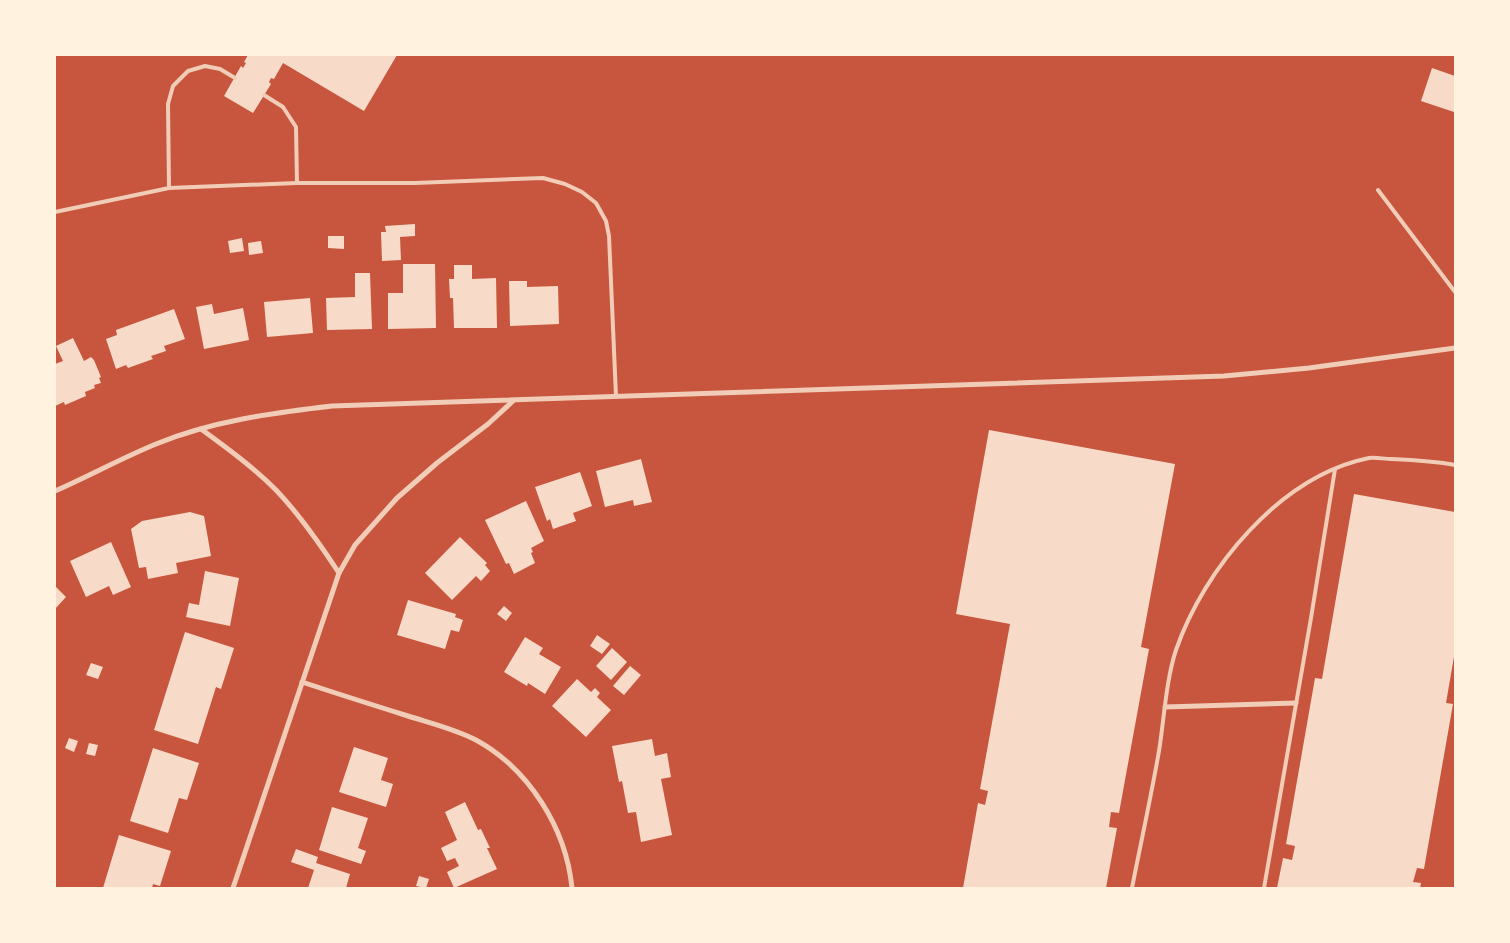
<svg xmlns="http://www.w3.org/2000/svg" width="1510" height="943" viewBox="0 0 1510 943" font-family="'Sofia Sans Condensed',sans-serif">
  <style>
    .building { fill: #f7dbc8 }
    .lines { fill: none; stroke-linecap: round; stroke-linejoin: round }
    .service { stroke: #f1ccb7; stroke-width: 4 }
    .minor { stroke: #f1ccb7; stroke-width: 5 }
  </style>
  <rect width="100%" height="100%" fill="#c8553d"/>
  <g class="building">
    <path d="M248,55H397L364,111L283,63L274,79L271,78L269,82L271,84L253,113L224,96L241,66L243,68L246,63L244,62Z"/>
    <path d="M1432,68L1455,76L1454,112L1421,101Z"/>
    <path d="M415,224V236L400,237L401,260L382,261L381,232H386L385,226Z"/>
    <path d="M328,236H344V249L328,248Z"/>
    <path d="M242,238L244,251L230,253L228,241Z"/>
    <path d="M261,241L263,253L249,255L248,243Z"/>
    <path d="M403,264H435L436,328L388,329V293H403Z"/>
    <path d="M454,265H472V279L496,278L497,328H454L453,298H450L449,279H454Z"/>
    <path d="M355,273H370L372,329L327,330L326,298L355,297Z"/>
    <path d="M509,281H527V287L558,286L559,324L510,326Z"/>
    <path d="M310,298L313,333L267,337L264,302Z"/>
    <path d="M212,304L214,314L243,308L249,340L204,349L196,307Z"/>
    <path d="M174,309L185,339L164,346L166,351L151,356L153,359L128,368L126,365L116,369L106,339L117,335L116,330Z"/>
    <path d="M73,338L84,361L91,357L94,360L101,377L99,378L101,383L94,385L95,388L85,392L86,396L65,405L64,402L55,406V364L63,361L56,346Z"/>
    <path d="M989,430L1175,464L1141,647L1149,649L1119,813L1111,812L1109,827L1117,828L1106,888H963L978,803L985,805L988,791L980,789L1010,624L956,614Z"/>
    <path d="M641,459L652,502L634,506L633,500L605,507L596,471Z"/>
    <path d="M580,472L592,506L573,513L576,521L553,529L550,519L547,521L535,487Z"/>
    <path d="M1354,494L1455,512V651L1446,703L1453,704L1424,869L1417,868L1413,882L1421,883L1420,888H1277L1283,858L1292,860L1295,846L1286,844L1315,678L1322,679Z"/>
    <path d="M526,501L544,541L531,548L533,552L531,553L535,563L514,574L509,563L506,564L485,520Z"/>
    <path d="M190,512L204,516L211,556L176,563L178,573L148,579L146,567L139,568L131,529L142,521Z"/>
    <path d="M460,537L487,563L485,565L490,571L481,581L476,576L452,600L425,573Z"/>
    <path d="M111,542L131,587L113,595L109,586L86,597L70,561Z"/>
    <path d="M205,571L239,578L230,626L186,617L189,603L199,605Z"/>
    <path d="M55,586L66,597L55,609Z"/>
    <path d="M408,600L456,614L455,617L463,620L459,632L451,630L445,649L397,635Z"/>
    <path d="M504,606L512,613L506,621L497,614Z"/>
    <path d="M185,632L234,648L221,689L216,687L198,744L154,730Z"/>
    <path d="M597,635L610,644L602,654L590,646Z"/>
    <path d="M525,637L543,648L539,654L561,667L545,694L528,683L527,686L504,672Z"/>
    <path d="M612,648L627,662L611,680L596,666Z"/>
    <path d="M91,663L103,667L98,679L86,675Z"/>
    <path d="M630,666L641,675L624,695L613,686Z"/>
    <path d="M577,679L591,692L595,688L600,693L597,697L611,710L586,737L552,706Z"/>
    <path d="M69,738L78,741L74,752L65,748Z"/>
    <path d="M652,739L655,756L667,753L671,777L661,779L672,835L641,842L636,812L628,813L622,781L619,782L612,746Z"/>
    <path d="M89,743L98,745L95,756L86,754Z"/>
    <path d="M354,747L388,758L381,780L393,784L386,807L339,792Z"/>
    <path d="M153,748L199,763L187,800L179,798L168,833L130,821Z"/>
    <path d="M465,802L478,830L481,829L490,848H487L497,869L454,888L447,872L459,866L455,858L447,861L441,848L457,840L445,812Z"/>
    <path d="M332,807L368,818L358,848L366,851L361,864L319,850Z"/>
    <path d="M119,835L171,851L160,886L153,884L152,888H103Z"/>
    <path d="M296,849L318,857L316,863L350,874L346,888H308L314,870L291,862Z"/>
    <path d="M419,876L429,879L426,888L416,886Z"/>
  </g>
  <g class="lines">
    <g class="service">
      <path d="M264,95L283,107L296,127L297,183"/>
      <path d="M169,188L168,104L173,86L188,71L205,66L220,69L235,78"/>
      <path d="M1378,190L1455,292"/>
      <path d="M55,212L169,188L297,183H415L543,178L565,184L582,192L596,203L606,221L609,236L616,396"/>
      <path d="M1132,888C1141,842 1151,797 1159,751C1164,720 1166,680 1176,650C1204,569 1280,476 1369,458C1376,457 1384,459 1391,459C1413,460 1434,461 1455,465"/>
      <path d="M1264,888L1311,618L1335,469"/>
    </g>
    <g class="minor">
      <path d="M201,429C227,448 253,467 276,490C300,515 320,544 339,573"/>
      <path d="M55,491C89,476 122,458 156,444C212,421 272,413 332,406L1224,376L1309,368L1455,348"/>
      <path d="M302,682C338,694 373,705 408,716C430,723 455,729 476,740C529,769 566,828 572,888"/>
      <path d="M1165,707L1296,703"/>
      <path d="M233,888L339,573L355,545L397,498L437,463L488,424L513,401"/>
    </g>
  </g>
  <rect width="1510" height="943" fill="none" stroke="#fff3e0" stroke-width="112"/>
</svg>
